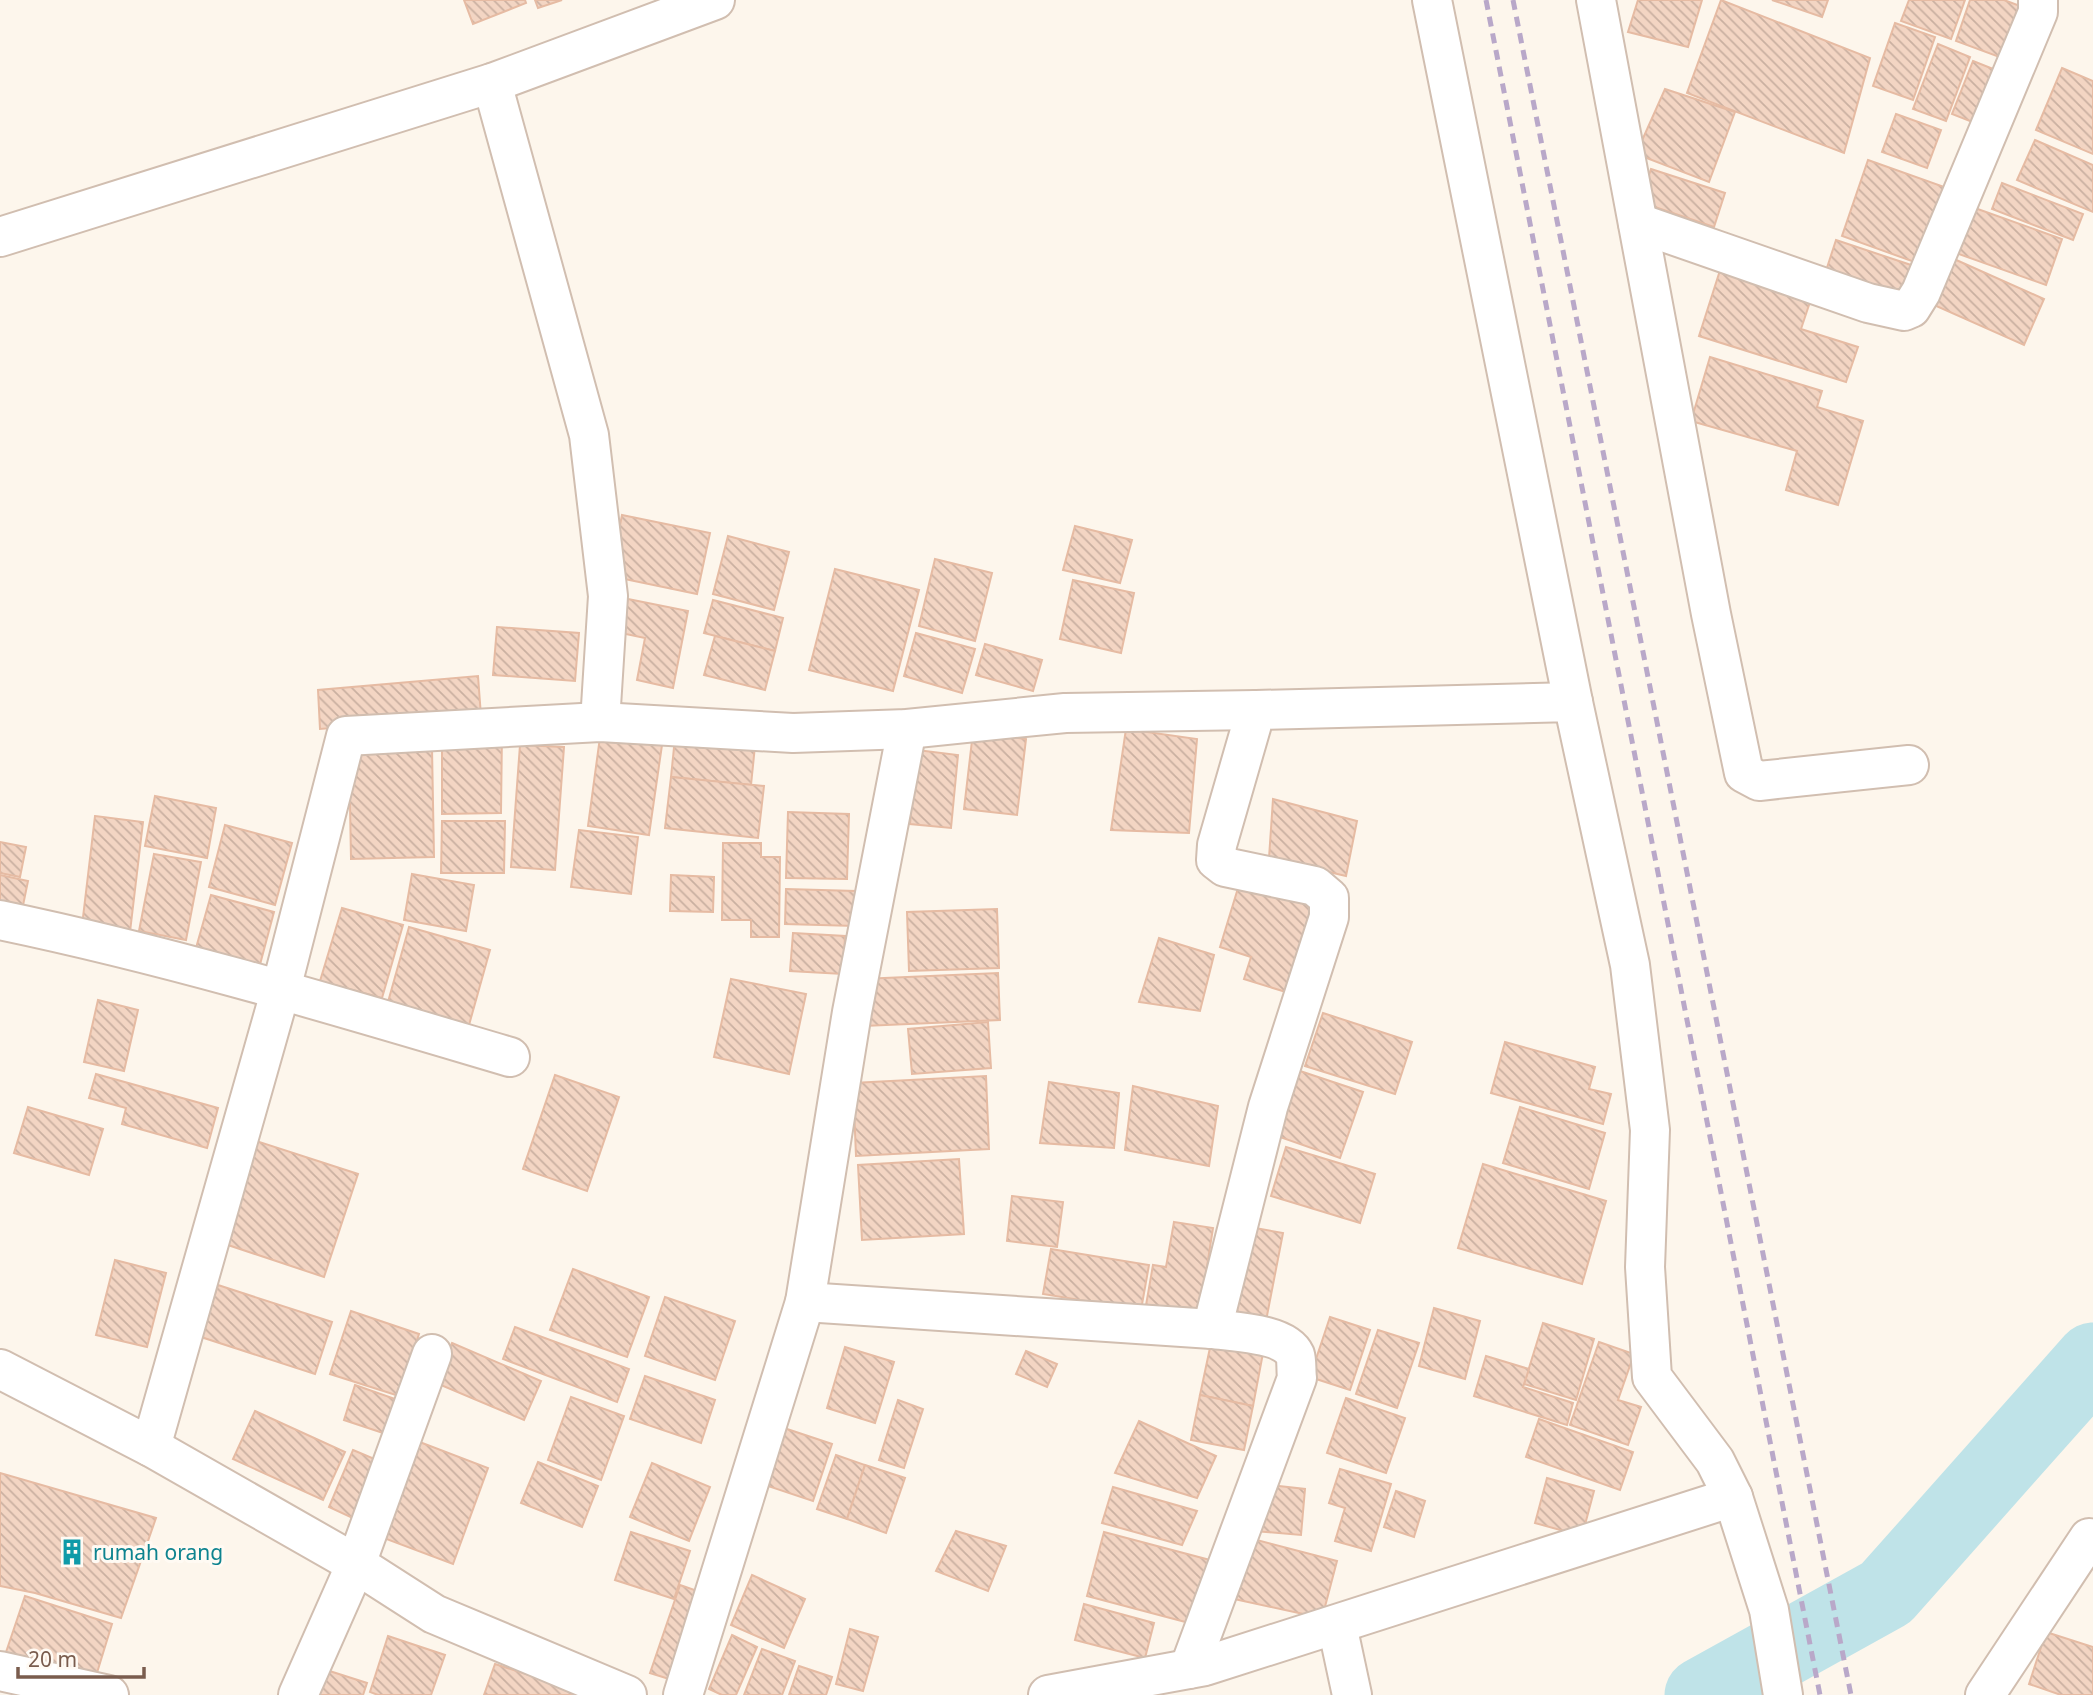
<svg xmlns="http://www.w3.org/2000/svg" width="2093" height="1695" viewBox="0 0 2093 1695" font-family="'Noto Sans',sans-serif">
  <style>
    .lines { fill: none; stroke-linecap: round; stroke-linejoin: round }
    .river { stroke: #bfe3e8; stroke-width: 75 }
    .building { fill: url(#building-back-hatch); stroke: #e6bba3; stroke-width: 2 }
    .minor-casing { stroke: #d1beb0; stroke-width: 42 }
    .minor { stroke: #fff; stroke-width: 38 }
    .rail { stroke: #b9a8c9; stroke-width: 5; stroke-dasharray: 10 7; stroke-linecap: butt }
    .labels { text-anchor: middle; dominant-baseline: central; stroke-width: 6; stroke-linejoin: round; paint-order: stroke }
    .culture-label { font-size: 21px; fill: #0d838f; stroke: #fffaf3; text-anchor: start }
  </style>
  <defs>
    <pattern id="building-back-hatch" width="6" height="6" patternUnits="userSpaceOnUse" patternTransform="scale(1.75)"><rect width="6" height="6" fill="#f3d5c3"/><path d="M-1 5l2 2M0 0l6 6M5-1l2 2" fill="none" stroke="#cab0a1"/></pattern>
  </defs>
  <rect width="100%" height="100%" fill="#fdf6ec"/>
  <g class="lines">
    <path class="river" d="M1702,1695L1886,1593L2093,1360"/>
  </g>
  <g class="building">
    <path d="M464,0H525L526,3L473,24Z"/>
    <path d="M535,0H562L538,8Z"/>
    <path d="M1638,0H1702L1688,47L1628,32Z"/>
    <path d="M1721,0L1870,58L1844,153L1687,93Z"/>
    <path d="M1772,0H1828L1822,17Z"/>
    <path d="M1909,0H1965L1951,39L1901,21Z"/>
    <path d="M1970,0H2004L2031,10L2013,62L1956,41Z"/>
    <path d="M1895,23L1935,37L1913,100L1873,86Z"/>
    <path d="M1938,44L1970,57L1946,121L1913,109Z"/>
    <path d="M1973,61L2006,74L1985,127L1952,114Z"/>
    <path d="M2062,68L2093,81V154L2036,130Z"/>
    <path d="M1665,89L1735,112L1709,182L1636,154Z"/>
    <path d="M1896,114L1941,130L1927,168L1882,152Z"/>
    <path d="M2035,140L2093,165V212L2017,180Z"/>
    <path d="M1868,160L1950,189L1923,265L1842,236Z"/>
    <path d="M1651,169L1725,193L1714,227L1640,202Z"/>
    <path d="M2002,183L2083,214L2073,240L1992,209Z"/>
    <path d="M1972,207L2062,239L2046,285L1956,253Z"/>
    <path d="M1836,240L1917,267L1904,307L1823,280Z"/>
    <path d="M1954,259L2044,299L2024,345L1934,305Z"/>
    <path d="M1723,261L1814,290L1801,329L1858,347L1846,382L1699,336Z"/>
    <path d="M1710,357L1822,391L1817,407L1863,421L1838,505L1786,490L1797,451L1691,421Z"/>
    <path d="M622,515L710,533L697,594L610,576Z"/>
    <path d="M1075,526L1132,540L1120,583L1063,570Z"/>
    <path d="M728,536L789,552L774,610L713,594Z"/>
    <path d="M935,559L992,573L975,641L919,626Z"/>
    <path d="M835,569L919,590L893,691L809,670Z"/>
    <path d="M1073,580L1134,593L1121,653L1060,639Z"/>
    <path d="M628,599L688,611L673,688L637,680L645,638L621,633Z"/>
    <path d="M713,600L783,618L775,651L704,633Z"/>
    <path d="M497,627L579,633L575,681L493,675Z"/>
    <path d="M916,633L975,649L962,693L904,676Z"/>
    <path d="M715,636L775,651L765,690L704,675Z"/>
    <path d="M985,644L1042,660L1033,691L976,675Z"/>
    <path d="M478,676L481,716L320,729L318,690Z"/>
    <path d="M676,728L756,736L751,785L671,777Z"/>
    <path d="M1126,729L1197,739L1189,833L1111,830Z"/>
    <path d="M502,732L501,813L442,814V733Z"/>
    <path d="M973,732L1026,739L1017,815L964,809Z"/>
    <path d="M600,737L662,745L649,835L588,826Z"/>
    <path d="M520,745L564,747L555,870L511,867Z"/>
    <path d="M432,748L434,857L351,859L349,749Z"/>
    <path d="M917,750L958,755L951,828L910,824Z"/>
    <path d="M671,777L764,786L758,838L665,828Z"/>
    <path d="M155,796L216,808L207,858L145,846Z"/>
    <path d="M1273,799L1357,821L1346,876L1269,858Z"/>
    <path d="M788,812L849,814L847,879L786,878Z"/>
    <path d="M95,816L143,822L130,932L82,926Z"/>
    <path d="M442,821H505L504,873H441Z"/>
    <path d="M225,825L292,843L275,905L209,887Z"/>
    <path d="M579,830L638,837L631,894L571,887Z"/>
    <path d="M0,842L26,847L20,877L0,873Z"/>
    <path d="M723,843H761V857H780L779,937H751V920H722Z"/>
    <path d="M154,854L201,862L186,940L139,931Z"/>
    <path d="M412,874L474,885L466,931L404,920Z"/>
    <path d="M0,875L28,881L20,920L0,916Z"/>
    <path d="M671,875L714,877L713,912L670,911Z"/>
    <path d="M1242,875L1318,898L1289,993L1244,979L1251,957L1220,947Z"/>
    <path d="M786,889L856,891L855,926L785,924Z"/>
    <path d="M211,895L274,912L258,972L194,955Z"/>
    <path d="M342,908L403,925L382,998L320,981Z"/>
    <path d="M997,909L999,968L909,971L907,912Z"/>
    <path d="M409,927L490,950L469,1025L388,1002Z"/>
    <path d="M793,933L845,936L843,974L790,971Z"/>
    <path d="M1159,938L1214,955L1200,1011L1139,1002Z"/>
    <path d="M998,973L1000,1020L864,1026L862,979Z"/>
    <path d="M731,979L806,994L789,1074L714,1057Z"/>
    <path d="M98,1000L138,1010L124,1071L84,1062Z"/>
    <path d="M1323,1013L1412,1042L1395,1094L1305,1066Z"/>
    <path d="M988,1022L991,1068L912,1074L908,1029Z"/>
    <path d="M1505,1042L1595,1067L1589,1089L1611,1094L1603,1124L1491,1093Z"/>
    <path d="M1297,1070L1363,1092L1340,1158L1274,1135Z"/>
    <path d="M96,1074L218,1108L207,1148L122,1124L126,1108L89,1098Z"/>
    <path d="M555,1075L619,1097L587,1191L523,1169Z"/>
    <path d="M986,1076L989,1149L856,1156L853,1083Z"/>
    <path d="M1049,1082L1119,1093L1114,1148L1040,1143Z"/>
    <path d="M1133,1086L1218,1106L1209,1166L1125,1150Z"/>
    <path d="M28,1107L103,1129L89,1175L14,1153Z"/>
    <path d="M1520,1107L1605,1133L1589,1189L1503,1163Z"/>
    <path d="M244,1137L358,1174L324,1277L210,1239Z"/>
    <path d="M1286,1147L1375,1174L1360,1223L1271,1196Z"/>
    <path d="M959,1159L964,1234L862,1240L858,1165Z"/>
    <path d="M1483,1164L1606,1201L1582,1284L1458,1248Z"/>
    <path d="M1012,1196L1063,1202L1057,1247L1007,1241Z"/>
    <path d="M1174,1222L1213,1228L1206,1273L1216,1275L1209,1321L1145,1311L1153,1265L1166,1267Z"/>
    <path d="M1244,1226L1283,1233L1265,1326L1225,1318Z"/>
    <path d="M1051,1249L1149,1265L1141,1310L1043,1294Z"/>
    <path d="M115,1260L166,1273L147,1347L96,1335Z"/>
    <path d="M573,1269L649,1297L627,1357L550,1330Z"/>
    <path d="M218,1285L332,1322L315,1374L201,1337Z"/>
    <path d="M665,1297L735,1321L715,1380L645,1356Z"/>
    <path d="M1434,1308L1480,1321L1465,1379L1419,1366Z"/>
    <path d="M351,1311L419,1334L399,1396L330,1374Z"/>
    <path d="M1330,1317L1370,1330L1350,1390L1310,1377Z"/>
    <path d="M1543,1323L1594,1339L1576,1400L1524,1384Z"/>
    <path d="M515,1327L629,1369L617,1402L503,1359Z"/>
    <path d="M1378,1330L1419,1343L1397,1408L1356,1394Z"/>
    <path d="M1599,1342L1634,1354L1618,1400L1641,1407L1628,1445L1570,1425Z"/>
    <path d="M452,1343L541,1381L524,1420L436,1383Z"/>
    <path d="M1211,1343L1263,1353L1253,1406L1200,1395Z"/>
    <path d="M845,1347L894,1362L875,1423L827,1408Z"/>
    <path d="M1026,1351L1057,1364L1047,1387L1016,1374Z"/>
    <path d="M1486,1356L1529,1369L1523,1387L1573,1403L1567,1425L1474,1396Z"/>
    <path d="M645,1376L715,1400L701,1443L630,1419Z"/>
    <path d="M355,1385L401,1401L389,1435L344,1420Z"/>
    <path d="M1200,1395L1253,1406L1244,1450L1191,1440Z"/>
    <path d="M571,1397L624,1416L601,1480L548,1460Z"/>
    <path d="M1346,1398L1405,1418L1386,1473L1327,1453Z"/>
    <path d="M898,1400L923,1409L904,1468L879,1460Z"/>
    <path d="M255,1411L345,1452L323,1500L233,1459Z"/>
    <path d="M1539,1419L1633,1452L1620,1490L1526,1457Z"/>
    <path d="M1139,1421L1216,1456L1197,1498L1115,1473Z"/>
    <path d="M778,1426L832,1444L813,1501L759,1483Z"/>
    <path d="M417,1441L488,1468L453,1564L381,1537Z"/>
    <path d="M353,1450L384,1463L359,1521L329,1507Z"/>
    <path d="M836,1455L865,1465L847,1519L817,1509Z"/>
    <path d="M538,1462L598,1486L582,1527L521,1503Z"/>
    <path d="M652,1463L710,1487L689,1541L630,1517Z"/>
    <path d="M865,1465L905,1478L886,1533L847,1519Z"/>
    <path d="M1340,1469L1391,1484L1371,1551L1335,1541L1345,1508L1329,1503Z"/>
    <path d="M0,1473L156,1518L121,1618L35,1593L0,1586Z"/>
    <path d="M1547,1478L1594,1491L1582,1536L1535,1523Z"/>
    <path d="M1261,1484L1305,1489L1301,1535L1255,1531Z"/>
    <path d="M1113,1487L1197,1511L1182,1545L1102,1523Z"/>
    <path d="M1396,1491L1425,1501L1414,1537L1384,1527Z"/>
    <path d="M956,1531L1006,1546L988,1591L936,1571Z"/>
    <path d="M631,1532L690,1551L674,1599L615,1580Z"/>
    <path d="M1104,1532L1210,1560L1193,1624L1087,1596Z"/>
    <path d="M1249,1538L1337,1561L1322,1618L1234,1599Z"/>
    <path d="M752,1575L805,1599L784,1648L731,1625Z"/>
    <path d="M680,1585L712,1596L682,1683L650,1673Z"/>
    <path d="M25,1596L112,1624L92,1689L3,1661Z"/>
    <path d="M1084,1604L1154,1623L1145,1658L1075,1640Z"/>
    <path d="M850,1629L878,1637L863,1691L836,1684Z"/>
    <path d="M2046,1632L2093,1647V1695H2061L2029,1684Z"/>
    <path d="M732,1635L757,1647L736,1695H722L709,1689Z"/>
    <path d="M388,1636L445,1655L431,1695H378L370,1692Z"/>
    <path d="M762,1649L795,1661L782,1695H744Z"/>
    <path d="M495,1664L591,1695H484Z"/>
    <path d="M799,1666L832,1677L826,1695H789Z"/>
    <path d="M317,1667L367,1683L363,1695H308Z"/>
  </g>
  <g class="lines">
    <g class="minor-casing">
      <g id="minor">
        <path d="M1432,0L1573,702"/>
        <path d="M1596,0L1711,614L1744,773L1759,781L1909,765"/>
        <path d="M492,83L589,435L608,596L600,722"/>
        <path d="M1638,223L1868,303L1904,311L1911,308L1921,292L2038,12V0"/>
        <path d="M0,237L492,83L715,0"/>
        <path d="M0,920C173,956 341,1007 510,1057"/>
        <path d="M805,1302L1212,1329C1233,1332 1285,1333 1295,1355C1297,1361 1296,1371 1297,1378L1189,1669"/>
        <path d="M1212,1329L1268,1107L1329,917V898L1315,886L1225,867L1216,860L1217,845L1256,710"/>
        <path d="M0,1369L151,1447L356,1564L434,1614L627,1695"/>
        <path d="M151,1447L281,989L346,736L600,722L793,733L907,729L1065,713L1256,710L1573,702L1630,965L1650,1130L1645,1267L1652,1377L1715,1461L1733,1497L1769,1610L1783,1695"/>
        <path d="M1337,1625L1352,1695"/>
        <path d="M0,1671L109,1695"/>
        <path d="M298,1695L356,1564L432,1354"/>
        <path d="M683,1695L805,1302L852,1012L907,729"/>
        <path d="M1048,1695L1205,1666L1733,1497"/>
        <path d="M1985,1695L2089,1538"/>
      </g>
    </g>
    <use href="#minor" class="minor"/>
    <g class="rail">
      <path d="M1486,0L1820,1695"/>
      <path d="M1513,0L1851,1695"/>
    </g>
  </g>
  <defs>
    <g id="building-bare" transform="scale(2.1)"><path d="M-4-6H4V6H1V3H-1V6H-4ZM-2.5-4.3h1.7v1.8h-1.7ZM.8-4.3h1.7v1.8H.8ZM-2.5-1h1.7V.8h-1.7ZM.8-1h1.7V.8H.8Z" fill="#0f9aa8" stroke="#fffaf3" stroke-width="2.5" paint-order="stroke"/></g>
  </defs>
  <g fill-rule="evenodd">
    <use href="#building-bare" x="72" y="1552"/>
  </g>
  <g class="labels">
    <g class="culture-label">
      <text x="93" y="1552">rumah orang</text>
    </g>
  </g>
  <path d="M18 1667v10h126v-10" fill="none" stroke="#7a5c4d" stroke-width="3.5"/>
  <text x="28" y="1667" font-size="21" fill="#7a5c4d" stroke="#fffaf3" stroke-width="5" paint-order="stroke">20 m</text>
</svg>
